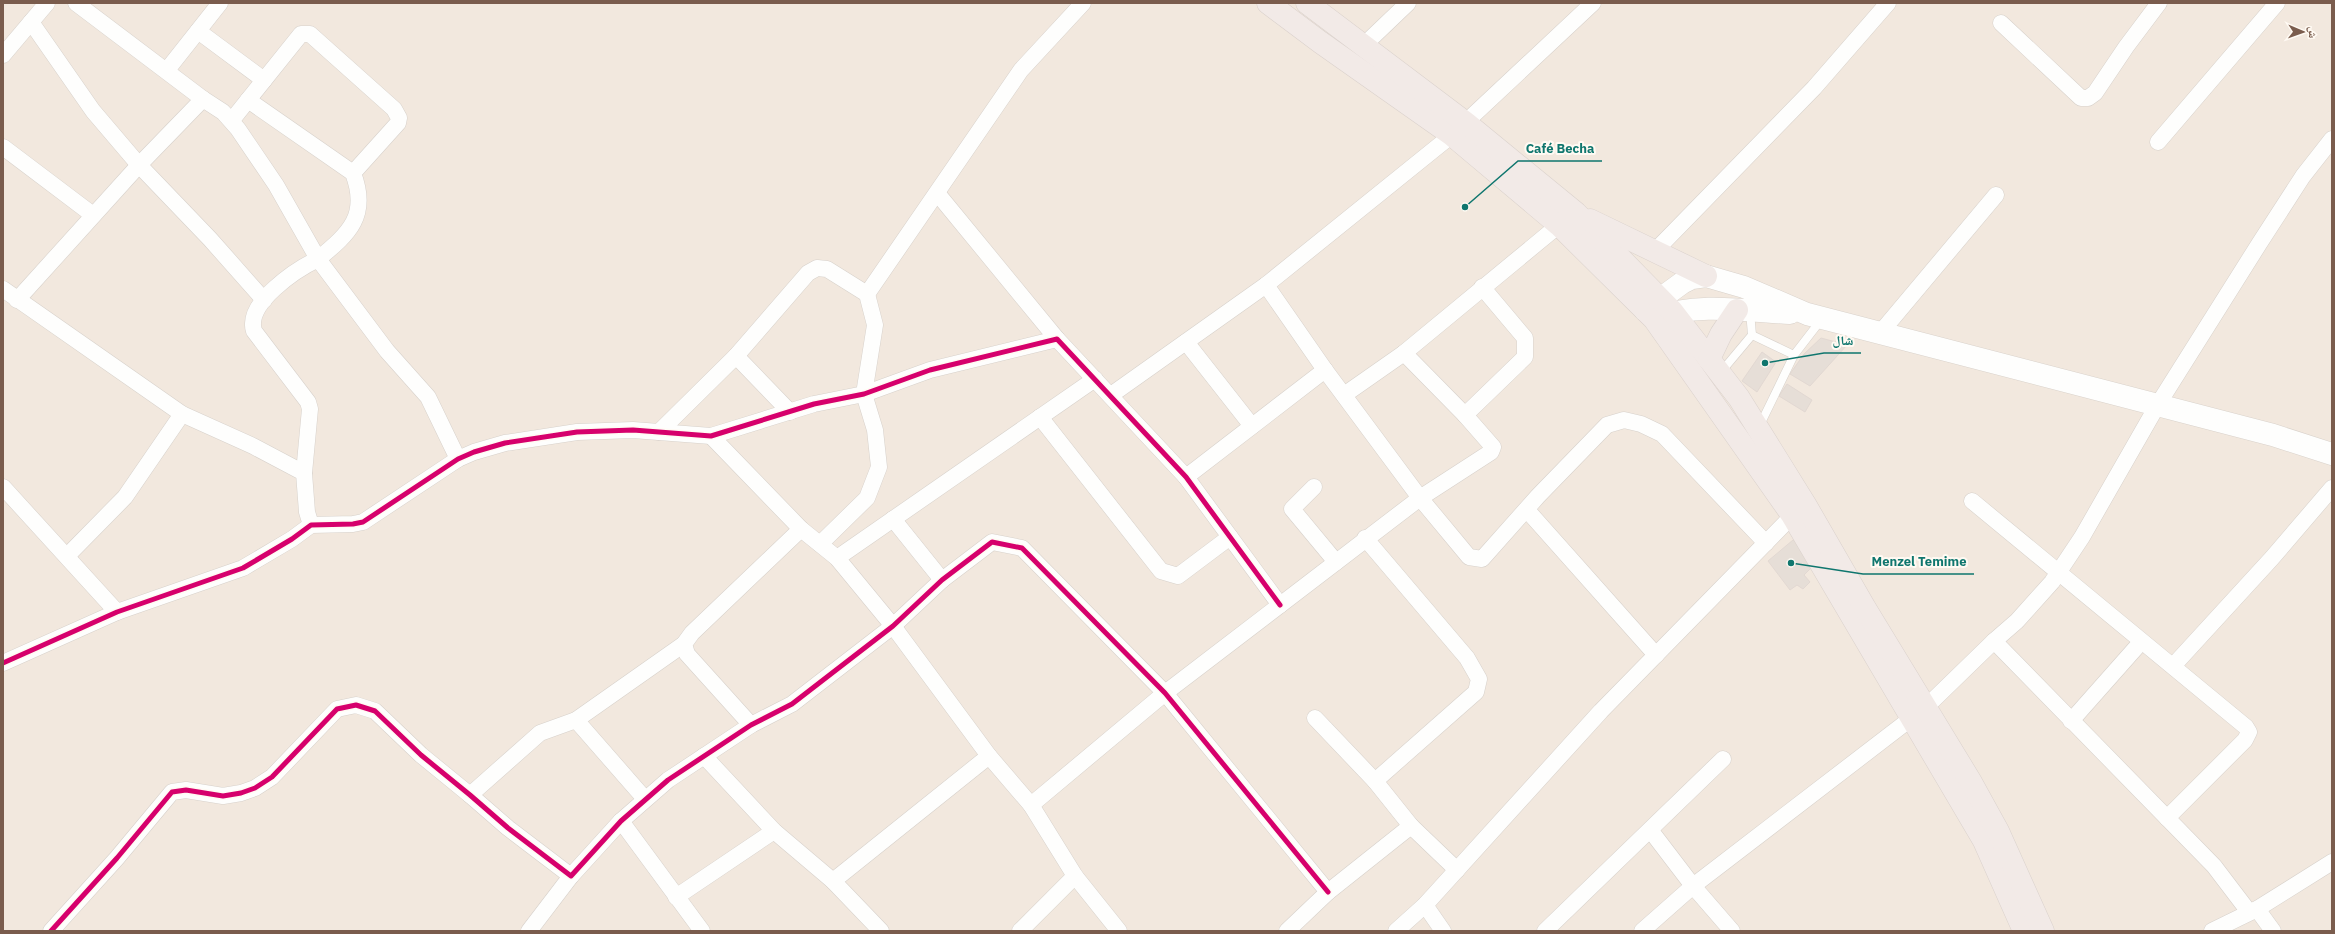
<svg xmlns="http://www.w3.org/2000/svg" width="2335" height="934" viewBox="0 0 2335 934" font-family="'IBM Plex Sans','Noto Naskh Arabic',sans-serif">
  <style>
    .residential { fill: #f2e8de }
    .building { fill: #e6ded7; stroke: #e2d8d2 }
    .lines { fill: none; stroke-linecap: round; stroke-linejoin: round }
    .lane-casing { stroke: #d7d1cb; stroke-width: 9 }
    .street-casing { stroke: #d7d1cb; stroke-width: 17 }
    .secondary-casing { stroke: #d9d2cb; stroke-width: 23 }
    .highway-casing { stroke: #dad1cc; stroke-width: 23 }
    .lane { stroke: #fefefd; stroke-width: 8 }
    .street { stroke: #fefefd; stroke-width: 16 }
    .secondary { stroke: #fefefd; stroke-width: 22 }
    .highway { stroke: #f2eae7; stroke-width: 22 }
    .cycleway-casing { stroke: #fffaf3; stroke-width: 8 }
    .cycleway { stroke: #d6006c; stroke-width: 5 }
    .leader { fill: none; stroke: #0f766e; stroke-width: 1.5 }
    .callout-dot { fill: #0f766e; stroke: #fffaf3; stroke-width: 1.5 }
    .callout-label { font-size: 13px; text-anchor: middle; font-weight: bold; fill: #0f766e; stroke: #fffaf3; stroke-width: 4; stroke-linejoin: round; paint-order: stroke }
  </style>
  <rect width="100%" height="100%" fill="#f9f5f0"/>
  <rect class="residential" x="3" y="3" width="2329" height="928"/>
  <g class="building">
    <path d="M1821,338L1847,345L1810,386L1790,374L1804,354Z"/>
    <path d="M1762,352L1776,362L1757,392L1742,381Z"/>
    <path d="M1787,384L1812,400L1805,412L1779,396Z"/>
    <path d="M1793,540H1799L1814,565L1804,575L1810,582L1803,589L1797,585L1790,590L1768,561Z"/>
  </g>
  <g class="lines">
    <g class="lane-casing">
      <g id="lane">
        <path d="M1752,335L1794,355"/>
        <path d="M1721,372L1752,335L1750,311"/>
        <path d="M1759,427L1794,355L1821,320"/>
      </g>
    </g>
    <g class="street-casing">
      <g id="street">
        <path d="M31,22L93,111L139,165L210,239L264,300"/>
        <path d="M2001,23L2081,98H2088L2095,93L2126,47L2159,3"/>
        <path d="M198,31L264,80"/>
        <path d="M1363,46L1408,3"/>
        <path d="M3,55L47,3"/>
        <path d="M167,70L220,3"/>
        <path d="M203,99L223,112L238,129L276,185L318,259C297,269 245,303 254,331L308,402L310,409L304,473"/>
        <path d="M248,100L353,173C369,215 350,233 318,259L387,351L428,397L458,459"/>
        <path d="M232,120L301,34H310L394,109L399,118L398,123L353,173"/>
        <path d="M2158,142L2277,3"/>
        <path d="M3,147L93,215"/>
        <path d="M937,193L1057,339"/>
        <path d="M1655,251L1814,88L1888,3"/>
        <path d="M3,289L182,414L253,446L304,473L307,512L311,525"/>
        <path d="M867,294L1021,70L1083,3"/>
        <path d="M17,300L139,165L203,99L76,3"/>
        <path d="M1881,332L1996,195"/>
        <path d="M1186,342L1252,426"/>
        <path d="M1404,353L1465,415L1493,447L1491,452L1420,498L1469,557L1482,559L1538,496L1607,425L1624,420L1641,424L1662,434L1766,543"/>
        <path d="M736,356L790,412"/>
        <path d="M1111,395L1266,285L1452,135L1593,3"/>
        <path d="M1344,395L1404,353L1559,225"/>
        <path d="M1465,415L1525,357V338L1482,287"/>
        <path d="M1040,417L1161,571L1178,576L1230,537"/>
        <path d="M659,432L736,356L808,273L817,268L827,269L867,294L875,325L864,394L875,430L879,467L867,498L820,544"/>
        <path d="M711,436L801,529L837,558L893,626L989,756L1031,805L1075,876L1119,931"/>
        <path d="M1186,477L1325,370"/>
        <path d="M3,487L117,612"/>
        <path d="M1314,487L1292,509L1336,562"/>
        <path d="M1972,501L2246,727L2249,732L2245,740L2167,818"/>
        <path d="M1527,510L1656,655"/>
        <path d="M893,519L942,580"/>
        <path d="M1365,538L1467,658L1479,679L1476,692L1375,781"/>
        <path d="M67,556L125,497L182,414"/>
        <path d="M837,558L1095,379"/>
        <path d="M1994,641L2214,866L2249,912"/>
        <path d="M3,663L117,612L243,568L292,539L311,525L353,524L363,522L458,459L474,452L505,443L577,432L633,430L711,436L814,404L864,394L930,370L1057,339L1186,477L1280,605"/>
        <path d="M2173,666L2272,558L2332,488"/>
        <path d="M1315,718L1375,781L1411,826L1457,870"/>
        <path d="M576,720L645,799"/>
        <path d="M2071,721L2141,642"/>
        <path d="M751,725L687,654L684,644L692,633L801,529"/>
        <path d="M704,756L774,831L833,881L881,931"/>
        <path d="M470,795L540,733L576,720L684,644"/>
        <path d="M1031,805L1165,693L1420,498L1325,370L1266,285"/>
        <path d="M621,821L702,931"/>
        <path d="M1651,831L1693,886L1926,707L1994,641L2017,621L2052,582L2082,537L2157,406L2259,244L2303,176L2332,139"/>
        <path d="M833,881L989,756"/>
        <path d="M676,897L774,831"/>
        <path d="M1425,905L1443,931"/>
        <path d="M2257,909L2273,931"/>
        <path d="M51,931L117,858L172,792L186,790L223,796L241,793L255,788L272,777L337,709L356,705L375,711L421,755L470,795L508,828L571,876L621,821L668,780L751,725L792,704L893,626L942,580L992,542L1022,548L1165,693L1328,892"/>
        <path d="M529,931L571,876"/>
        <path d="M1020,931L1075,876"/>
        <path d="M1287,931L1328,892L1411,826"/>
        <path d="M1396,931L1425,905L1601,711L1799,509"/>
        <path d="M1545,931L1723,759"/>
        <path d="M1642,931L1693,886L1732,931"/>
        <path d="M2212,931L2257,909L2332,862"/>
      </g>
    </g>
    <g class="secondary-casing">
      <g id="secondary">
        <path d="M1645,310L1682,283L1692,278L1706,276L1744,287L1807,314L2273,435L2332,454"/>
        <path d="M1656,318C1695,302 1749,311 1790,313"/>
      </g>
    </g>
    <g class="highway-casing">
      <g id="highway">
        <path d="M1268,3L1320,42L1452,135L1559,225L1654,319L1792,515L1984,841L2024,931"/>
        <path d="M1307,3L1466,123L1576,213L1672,311L1739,398L1805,504L1865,608L1971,782L1998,831L2043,931"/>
        <path d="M1590,220L1706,276"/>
        <path d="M1709,359L1721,334L1737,310"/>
      </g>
    </g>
    <use href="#lane" class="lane"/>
    <use href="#street" class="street"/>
    <use href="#secondary" class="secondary"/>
    <use href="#highway" class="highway"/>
    <g class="cycleway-casing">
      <g id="cycleway">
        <path d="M3,663L117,612L243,568L292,539L311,525L353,524L363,522L458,459L474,452L505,443L577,432L633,430L711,436L814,404L864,394L930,370L1057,339L1186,477L1280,605"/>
        <path d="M51,931L117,858L172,792L186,790L223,796L241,793L255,788L272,777L337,709L356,705L375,711L421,755L470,795L508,828L571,876L621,821L668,780L751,725L792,704L893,626L942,580L992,542L1022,548L1165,693L1328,892"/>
      </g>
    </g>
    <use href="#cycleway" class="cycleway"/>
  </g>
  <path class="leader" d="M1465 207L1518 161H1602M1765 363L1824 353H1861M1791 563L1863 574H1974"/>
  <g class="callout-dot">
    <circle cx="1465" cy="207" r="4"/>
    <circle cx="1765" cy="363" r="4"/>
    <circle cx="1791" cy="563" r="4"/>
  </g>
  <g class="callout-label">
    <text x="1560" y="153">Café Becha</text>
    <text x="1843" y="345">شال</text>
    <text x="1919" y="566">Menzel Temime</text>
  </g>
  <rect width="2335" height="934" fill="none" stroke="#7a5c4d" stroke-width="8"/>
  <g transform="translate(2303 32) rotate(92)" stroke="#fffaf3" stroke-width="3" paint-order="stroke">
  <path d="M0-3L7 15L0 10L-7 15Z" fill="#7a5c4d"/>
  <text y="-6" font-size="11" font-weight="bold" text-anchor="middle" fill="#7a5c4d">ش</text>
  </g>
</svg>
